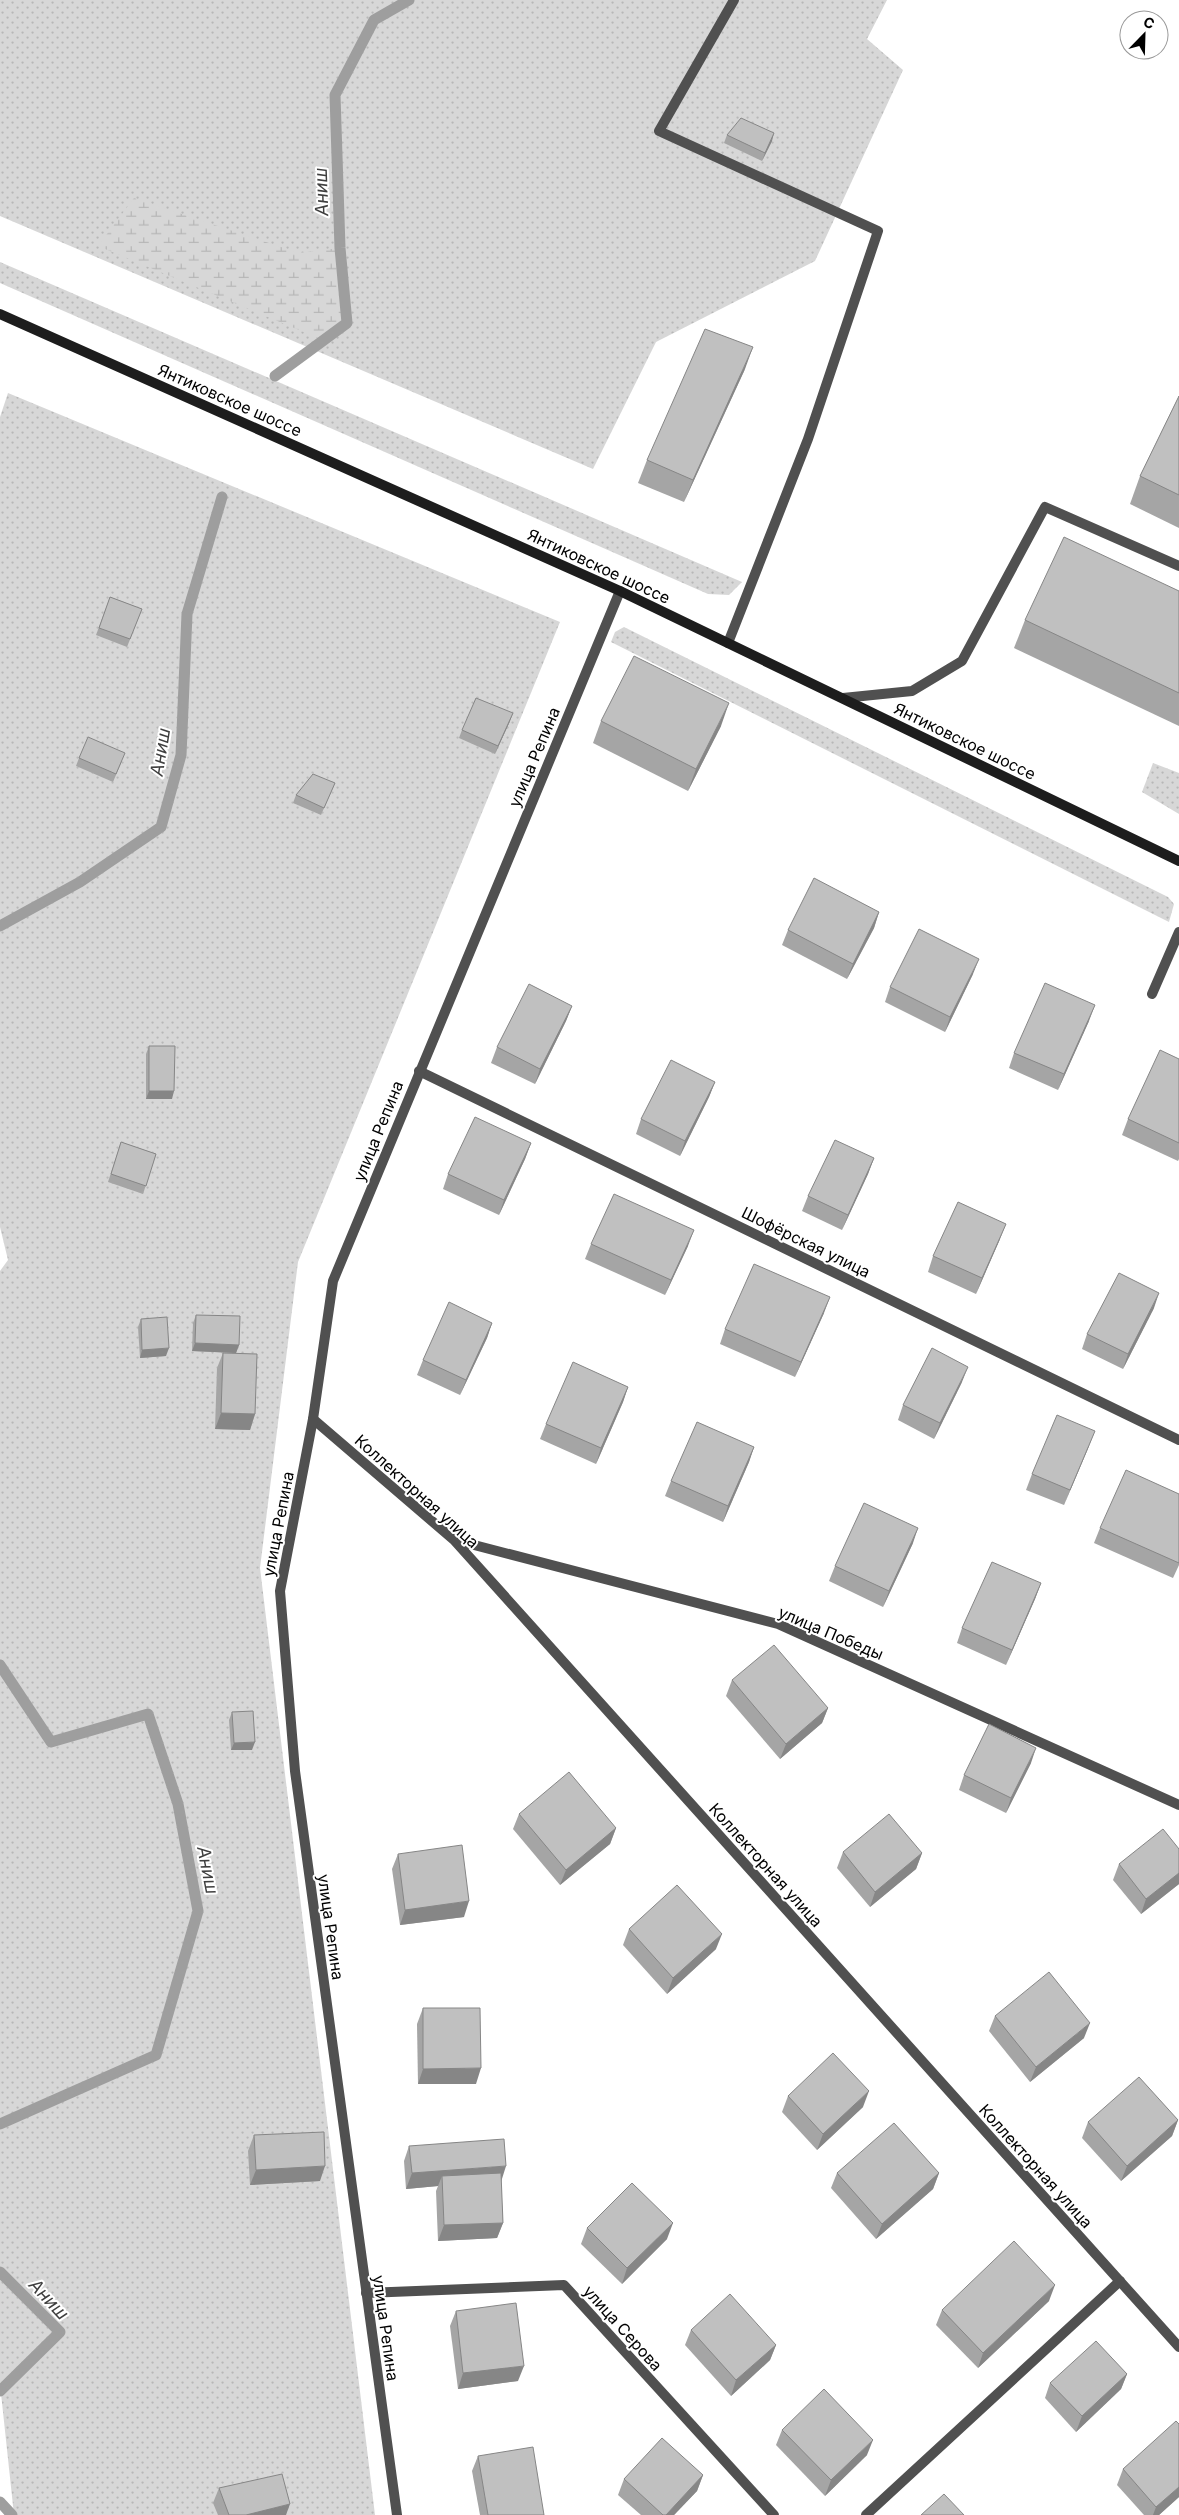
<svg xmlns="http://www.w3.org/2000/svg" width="1179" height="2515" viewBox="0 0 1179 2515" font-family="Inter,sans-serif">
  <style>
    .grass { fill: url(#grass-dots) }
    .wetland { fill: url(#wetland-marsh) }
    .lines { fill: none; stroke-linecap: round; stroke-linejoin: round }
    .stream { stroke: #9e9e9e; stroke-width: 11 }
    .service { stroke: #505050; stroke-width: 10 }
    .minor { stroke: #505050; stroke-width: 10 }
    .secondary { stroke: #1d1d1d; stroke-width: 10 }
    .wall { fill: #a5a5a5 }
    .shaded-wall { fill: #868686 }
    .building { fill: #c0c0c0; stroke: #868686 }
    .labels { text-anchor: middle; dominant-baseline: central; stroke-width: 4; stroke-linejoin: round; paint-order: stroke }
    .street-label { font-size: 16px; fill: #000; stroke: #fff }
    .water-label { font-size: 18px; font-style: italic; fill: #3f3f3f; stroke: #fff }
  </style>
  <defs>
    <pattern id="grass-dots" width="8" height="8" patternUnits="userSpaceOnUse" patternTransform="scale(1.25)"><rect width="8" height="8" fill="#d7d7d7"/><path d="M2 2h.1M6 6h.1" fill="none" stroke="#b7b7b7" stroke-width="1.8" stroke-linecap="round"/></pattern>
    <pattern id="wetland-marsh" width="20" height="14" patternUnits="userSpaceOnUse" patternTransform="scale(1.25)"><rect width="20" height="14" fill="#d7d7d7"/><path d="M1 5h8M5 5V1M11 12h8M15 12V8" fill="none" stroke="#b7b7b7"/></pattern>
  </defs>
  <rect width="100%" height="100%" fill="#fff"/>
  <g class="grass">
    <path d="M0,0H887L867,39L903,70L815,261L656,342L593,469L0,216Z"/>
    <path d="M0,262L742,582L729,595L708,594L0,283Z"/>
    <path d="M8,393L560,622L298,1262L260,1568L375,2515H14L0,2384V1271L8,1260L0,1227V417Z"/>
    <path d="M624,627L1168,897L1174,904L1169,922L611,642L615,632Z"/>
    <path d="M1153,763L1179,773V814L1142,792Z"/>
  </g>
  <path class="wetland" d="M134,198L299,253L340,248L347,323L323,340L98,246Z"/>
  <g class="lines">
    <g class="stream">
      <path d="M275,376L347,323L340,248L335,95L374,20L409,0"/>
      <path d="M0,926L80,882L161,827L181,755L187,614L222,497"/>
      <path d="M0,1665L51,1742L148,1714L178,1804L198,1911L156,2055L0,2124"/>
      <path d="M0,2272L60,2332L0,2391"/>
      <path d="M0,2502L12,2515"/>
    </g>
    <g class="service">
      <path d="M728,643L808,439L878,231L659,131L734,0"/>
      <path d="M843,698L912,691L962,661L1045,507L1179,566"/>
      <path d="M1152,994L1179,932"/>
      <path d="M866,2515L1120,2281"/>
    </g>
    <g class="minor">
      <path d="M419,1071L1179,1440"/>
      <path d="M313,1419L454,1540L1179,2347"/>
      <path d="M455,1540L778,1624L1179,1805"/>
      <path d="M366,2293L564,2285L774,2515"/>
      <path d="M397,2515L295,1771L280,1591L313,1419L333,1281L620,591"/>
    </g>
    <path class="secondary" d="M0,314L620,591L1179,861"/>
  </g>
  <g class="wall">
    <path d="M727,135L772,141L762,161L724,143Z"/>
    <path d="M745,369L684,502L638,483L647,460Z"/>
    <path d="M1179,396V528L1130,504L1140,476Z"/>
    <path d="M1179,591V726L1014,648L1025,620Z"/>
    <path d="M110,597L142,609L127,647L96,635Z"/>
    <path d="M510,721L495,754L459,738L462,730Z"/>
    <path d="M601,721L721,726L688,791L593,743Z"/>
    <path d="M79,758L122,761L113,782L76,766Z"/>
    <path d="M335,783L321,815L293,803L296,795Z"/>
    <path d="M879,912L874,928L847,979L782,945L788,930Z"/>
    <path d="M973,974L945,1032L885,1002L890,987Z"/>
    <path d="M572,1006L566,1021L535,1084L491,1063L497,1047Z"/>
    <path d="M1089,1021L1058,1090L1009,1068L1014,1053Z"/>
    <path d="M149,1046L172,1099H146V1054Z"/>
    <path d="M1179,1059V1159L1178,1161L1122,1135L1128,1119Z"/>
    <path d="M715,1082L709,1097L680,1156L636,1134L641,1119Z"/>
    <path d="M121,1142L156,1154L143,1194L108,1182Z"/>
    <path d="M531,1143L525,1159L499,1215L443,1189L448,1174Z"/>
    <path d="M874,1158L868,1174L842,1230L802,1211L808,1196Z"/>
    <path d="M1000,1239L976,1294L928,1272L933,1256Z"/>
    <path d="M591,1244L688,1246L665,1295L585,1259Z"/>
    <path d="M1154,1308L1123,1369L1082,1349L1087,1334Z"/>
    <path d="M824,1313L795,1377L720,1344L725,1329Z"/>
    <path d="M196,1315L239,1345L236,1353L192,1351L193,1323Z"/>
    <path d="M141,1319L166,1356L140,1358L138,1327Z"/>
    <path d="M492,1323L487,1338L460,1395L417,1375L423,1360Z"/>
    <path d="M223,1353L255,1414L250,1430L215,1429L217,1368Z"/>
    <path d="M962,1382L934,1439L898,1420L903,1405Z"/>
    <path d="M628,1387L623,1402L596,1464L540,1439L546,1424Z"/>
    <path d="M1089,1446L1064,1505L1026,1490L1032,1474Z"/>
    <path d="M754,1447L749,1462L723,1522L665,1496L671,1481Z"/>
    <path d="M1179,1494V1565L1173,1578L1094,1543L1100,1528Z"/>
    <path d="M913,1543L883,1607L829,1581L835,1566Z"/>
    <path d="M1041,1583L1035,1599L1006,1665L957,1643L962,1628Z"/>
    <path d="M732,1680L828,1708L822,1723L780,1759L726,1696Z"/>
    <path d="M232,1712L252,1750H231L229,1720Z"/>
    <path d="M1031,1763L1006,1813L959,1790L964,1775Z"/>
    <path d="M519,1814L616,1828L610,1844L560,1885L513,1829Z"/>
    <path d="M1179,1849V1884L1141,1914L1113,1880L1119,1864Z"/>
    <path d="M843,1852L922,1853L916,1869L870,1907L837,1868Z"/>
    <path d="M398,1854L464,1917L400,1925L392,1869Z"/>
    <path d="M629,1929L716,1949L667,1994L623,1945Z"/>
    <path d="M423,2008L476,2084H418L417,2024Z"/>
    <path d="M995,2016L1084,2038L1030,2082L989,2031Z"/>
    <path d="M788,2096L863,2107L817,2150L782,2112Z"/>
    <path d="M1178,2120L1172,2136L1121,2181L1082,2138L1088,2122Z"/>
    <path d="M254,2135L320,2181L250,2185L248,2151Z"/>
    <path d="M409,2146L501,2181L503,2223L497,2238L438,2241L436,2191L438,2186L406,2189L404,2161Z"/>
    <path d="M837,2173H939L933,2189L876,2239L831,2188Z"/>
    <path d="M587,2228L667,2239L622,2284L581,2244Z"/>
    <path d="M1049,2301L978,2368L936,2325L942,2310Z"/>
    <path d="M456,2311L518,2381L458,2389L450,2326Z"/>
    <path d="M691,2330L776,2345L770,2360L731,2396L685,2345Z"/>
    <path d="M1127,2374L1121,2389L1076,2432L1045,2398L1050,2383Z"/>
    <path d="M1179,2424V2497L1159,2515H1144L1117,2485L1123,2469Z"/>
    <path d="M782,2430L867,2455L825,2496L776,2445Z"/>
    <path d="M478,2456L544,2515H480L472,2471Z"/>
    <path d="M703,2475L697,2491L674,2515H641L618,2495L624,2479Z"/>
    <path d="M219,2488L286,2515H218L213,2503Z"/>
  </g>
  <g class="shaded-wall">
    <path d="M774,133L772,141L762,161L765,153Z"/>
    <path d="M753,347L745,369L684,502L693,480Z"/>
    <path d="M729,703L721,726L688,791L696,769Z"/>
    <path d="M513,713L510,721L495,754L498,746Z"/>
    <path d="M879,912L874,928L847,979L853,964Z"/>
    <path d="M979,959L973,974L945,1032L950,1017Z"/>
    <path d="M1095,1005L1089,1021L1058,1090L1064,1074Z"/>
    <path d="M572,1006L566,1021L535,1084L540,1069Z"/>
    <path d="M715,1082L709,1097L680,1156L685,1141Z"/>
    <path d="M149,1091H174L172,1099H146Z"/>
    <path d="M531,1143L525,1159L499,1215L504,1200Z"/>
    <path d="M874,1158L868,1174L842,1230L848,1215Z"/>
    <path d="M1006,1224L1000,1239L976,1294L982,1278Z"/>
    <path d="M694,1230L688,1246L665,1295L671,1280Z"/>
    <path d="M1159,1293L1154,1308L1123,1369L1128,1354Z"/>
    <path d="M830,1297L824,1313L795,1377L801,1362Z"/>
    <path d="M492,1323L487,1338L460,1395L466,1380Z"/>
    <path d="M195,1343L239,1345L236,1353L192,1351Z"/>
    <path d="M169,1348L166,1356L140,1358L142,1350Z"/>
    <path d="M968,1367L962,1382L934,1439L940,1423Z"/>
    <path d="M628,1387L623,1402L596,1464L601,1448Z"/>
    <path d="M221,1413L255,1414L250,1430L215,1429Z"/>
    <path d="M1095,1431L1089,1446L1064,1505L1070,1490Z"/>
    <path d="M754,1447L749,1462L723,1522L728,1506Z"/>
    <path d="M918,1528L913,1543L883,1607L889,1591Z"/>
    <path d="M1041,1583L1035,1599L1006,1665L1012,1650Z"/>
    <path d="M828,1708L822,1723L780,1759L786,1744Z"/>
    <path d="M255,1742L252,1750H231L234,1743Z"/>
    <path d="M1036,1748L1031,1763L1006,1813L1011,1798Z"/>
    <path d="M616,1828L610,1844L560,1885L566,1870Z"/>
    <path d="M922,1853L916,1869L870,1907L875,1892Z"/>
    <path d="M1179,1873V1884L1141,1914L1146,1899Z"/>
    <path d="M469,1901L464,1917L400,1925L405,1910Z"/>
    <path d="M722,1934L716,1949L667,1994L673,1978Z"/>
    <path d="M1090,2023L1084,2038L1030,2082L1036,2067Z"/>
    <path d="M481,2068L476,2084H418L423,2069Z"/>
    <path d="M869,2091L863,2107L817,2150L823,2134Z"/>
    <path d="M1178,2120L1172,2136L1121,2181L1127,2166Z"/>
    <path d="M325,2166L320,2181L250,2185L256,2170Z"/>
    <path d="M506,2166L501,2182L442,2176L438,2186L406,2189L412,2173Z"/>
    <path d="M939,2173L933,2189L876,2239L882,2224Z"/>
    <path d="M503,2223L497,2238L438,2241L444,2225Z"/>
    <path d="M673,2223L667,2239L622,2284L627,2268Z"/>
    <path d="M1055,2285L1049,2301L978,2368L983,2353Z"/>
    <path d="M776,2345L770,2360L731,2396L736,2380Z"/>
    <path d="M524,2366L518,2381L458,2389L463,2373Z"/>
    <path d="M1127,2374L1121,2389L1076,2432L1082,2416Z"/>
    <path d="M873,2440L867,2455L825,2496L831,2480Z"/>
    <path d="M703,2475L697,2491L674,2515H666Z"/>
    <path d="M1179,2487V2497L1159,2515H1153L1156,2507Z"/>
    <path d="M290,2504L286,2515H246Z"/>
  </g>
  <g class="building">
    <path d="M741,118L774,133L765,153L727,135Z"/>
    <path d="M705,329L753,347L693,480L647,460Z"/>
    <path d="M1179,396V495L1140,476Z"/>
    <path d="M1064,537L1179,591V693L1025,620Z"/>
    <path d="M110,597L142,609L130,639L99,628Z"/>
    <path d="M634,656L729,703L696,769L601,721Z"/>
    <path d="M476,698L513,713L498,746L462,730Z"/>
    <path d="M88,737L125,753L116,774L79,758Z"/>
    <path d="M313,774L335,783L324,808L296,795Z"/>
    <path d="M814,878L879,912L853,964L788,930Z"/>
    <path d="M919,929L979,959L950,1017L890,987Z"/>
    <path d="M1045,983L1095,1005L1064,1074L1014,1053Z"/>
    <path d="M529,984L572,1006L540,1069L497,1047Z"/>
    <path d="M149,1046H175L174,1091H149Z"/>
    <path d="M1160,1050L1179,1059V1143L1128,1119Z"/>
    <path d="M671,1060L715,1082L685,1141L641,1119Z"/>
    <path d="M475,1117L531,1143L504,1200L448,1174Z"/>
    <path d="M835,1140L874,1158L848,1215L808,1196Z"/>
    <path d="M121,1142L156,1154L146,1186L111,1174Z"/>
    <path d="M614,1194L694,1230L671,1280L591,1244Z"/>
    <path d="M958,1202L1006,1224L982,1278L933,1256Z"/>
    <path d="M754,1264L830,1297L801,1362L725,1329Z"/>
    <path d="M1119,1273L1159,1293L1128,1354L1087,1334Z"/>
    <path d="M449,1302L492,1323L466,1380L423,1360Z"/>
    <path d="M196,1315L240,1316L239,1345L195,1343Z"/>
    <path d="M167,1317L169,1348L142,1350L141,1319Z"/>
    <path d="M932,1348L968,1367L940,1423L903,1405Z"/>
    <path d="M223,1353L257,1354L255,1414L221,1413Z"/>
    <path d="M573,1362L628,1387L601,1448L546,1424Z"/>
    <path d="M1057,1415L1095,1431L1070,1490L1032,1474Z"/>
    <path d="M697,1422L754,1447L728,1506L671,1481Z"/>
    <path d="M1126,1470L1179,1494V1563L1100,1528Z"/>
    <path d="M864,1503L918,1528L889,1591L835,1566Z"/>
    <path d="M992,1562L1041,1583L1012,1650L962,1628Z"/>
    <path d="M774,1645L828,1708L786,1744L732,1680Z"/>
    <path d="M253,1711L255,1742L234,1743L232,1712Z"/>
    <path d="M989,1724L1036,1748L1011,1798L964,1775Z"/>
    <path d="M569,1772L616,1828L566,1870L519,1814Z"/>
    <path d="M889,1814L922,1853L875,1892L843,1852Z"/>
    <path d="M1163,1829L1179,1849V1873L1146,1899L1119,1864Z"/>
    <path d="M462,1845L469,1901L405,1910L398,1854Z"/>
    <path d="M677,1885L722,1934L673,1978L629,1929Z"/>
    <path d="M1049,1972L1090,2023L1036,2067L995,2016Z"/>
    <path d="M423,2008H480L481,2068L423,2069Z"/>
    <path d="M833,2053L869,2091L823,2134L788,2096Z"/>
    <path d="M1139,2077L1178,2120L1127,2166L1088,2122Z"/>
    <path d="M894,2123L939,2173L882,2224L837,2173Z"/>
    <path d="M324,2132L325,2166L256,2170L254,2135Z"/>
    <path d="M504,2139L506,2166L412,2173L409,2146Z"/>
    <path d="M501,2173L503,2223L444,2225L442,2176Z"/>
    <path d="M632,2183L673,2223L627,2268L587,2228Z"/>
    <path d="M1014,2241L1055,2285L983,2353L942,2310Z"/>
    <path d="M730,2294L776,2345L736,2380L691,2330Z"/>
    <path d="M516,2303L524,2366L463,2373L456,2311Z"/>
    <path d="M1096,2341L1127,2374L1082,2416L1050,2383Z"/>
    <path d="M824,2389L873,2440L831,2480L782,2430Z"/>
    <path d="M1176,2421L1179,2424V2487L1156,2507L1123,2469Z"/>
    <path d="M662,2438L703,2475L666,2515H663L624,2479Z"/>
    <path d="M533,2447L544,2515H488L478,2456Z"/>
    <path d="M282,2474L290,2504L246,2515H229L219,2488Z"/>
    <path d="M944,2494L964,2515H921Z"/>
  </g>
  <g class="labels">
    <g class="street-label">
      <text transform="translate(230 400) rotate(24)">Янтиковское шоссе</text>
      <text transform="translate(599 566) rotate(25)">Янтиковское шоссе</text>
      <text transform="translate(965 741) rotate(26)">Янтиковское шоссе</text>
      <text transform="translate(534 757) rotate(-67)">улица Репина</text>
      <text transform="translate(378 1131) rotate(-68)">улица Репина</text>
      <text transform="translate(806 1242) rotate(26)">Шофёрская улица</text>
      <text transform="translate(417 1491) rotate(42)">Коллекторная улица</text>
      <text transform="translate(278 1524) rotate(-79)">улица Репина</text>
      <text transform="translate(831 1633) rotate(23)">улица Победы</text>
      <text transform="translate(766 1865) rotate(48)">Коллекторная улица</text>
      <text transform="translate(331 1927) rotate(82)">улица Репина</text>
      <text transform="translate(1036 2166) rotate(48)">Коллекторная улица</text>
      <text transform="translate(386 2328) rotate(82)">улица Репина</text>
      <text transform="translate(623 2328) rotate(48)">улица Серова</text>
    </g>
    <g class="water-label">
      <text transform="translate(321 192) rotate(-92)">Аниш</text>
      <text transform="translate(160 752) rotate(-81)">Аниш</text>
      <text transform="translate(208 1870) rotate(79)">Аниш</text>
      <text transform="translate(49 2299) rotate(47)">Аниш</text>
    </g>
  </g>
  <g transform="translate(1144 35) rotate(23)"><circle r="24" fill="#ffffff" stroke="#999999"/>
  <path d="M0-4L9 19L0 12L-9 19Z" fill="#000000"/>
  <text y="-8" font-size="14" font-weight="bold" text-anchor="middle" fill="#000000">С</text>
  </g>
</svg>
